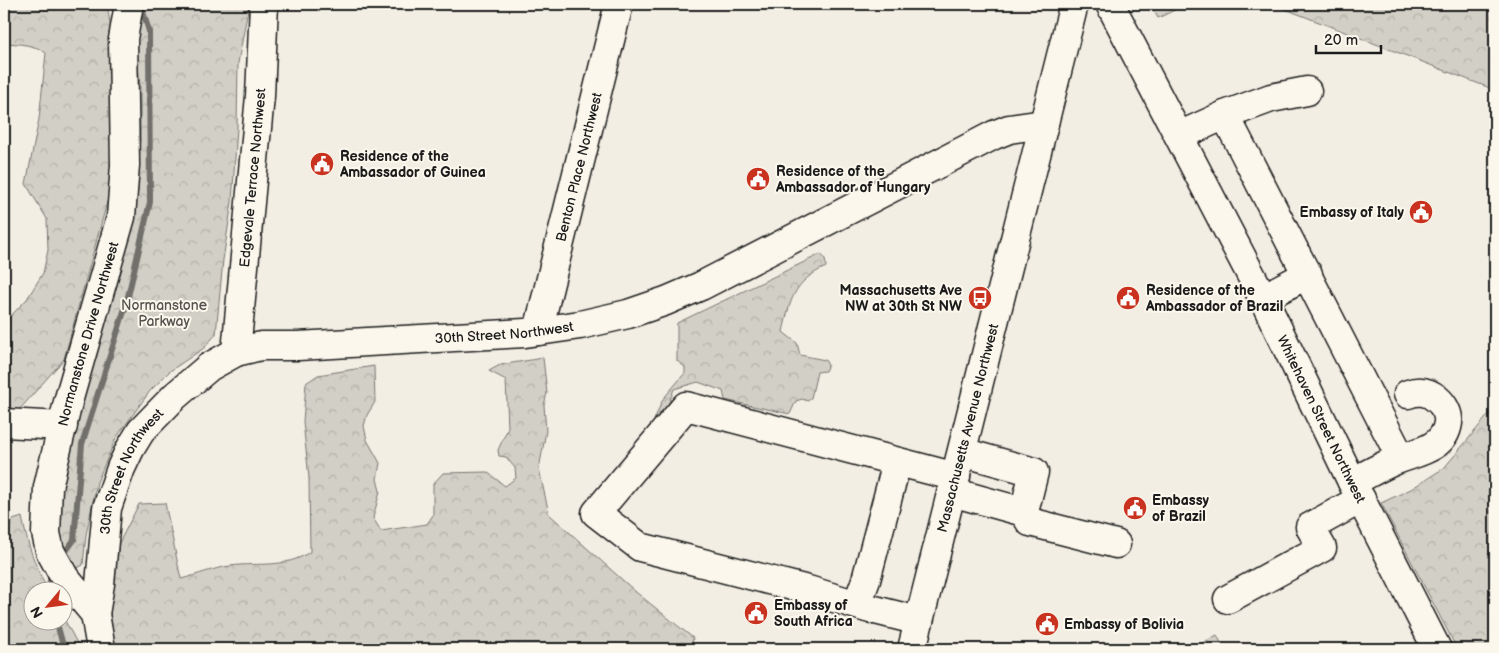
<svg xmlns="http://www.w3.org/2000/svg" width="1499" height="653" viewBox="0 0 1499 653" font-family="'Balsamiq Sans',sans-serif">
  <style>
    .green { fill: #d2cfc6; stroke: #777671 }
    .forest { fill: url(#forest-crowns); stroke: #777671 }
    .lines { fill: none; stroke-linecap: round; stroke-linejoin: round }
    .stream { stroke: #716f6b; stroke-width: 6 }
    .minor-casing { stroke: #1c1c1c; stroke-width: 31 }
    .major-casing { stroke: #1c1c1c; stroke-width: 31 }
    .minor { stroke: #fbf7ec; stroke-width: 28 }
    .major { stroke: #fbf7ec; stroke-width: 28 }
    .labels { text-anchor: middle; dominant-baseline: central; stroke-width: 4; stroke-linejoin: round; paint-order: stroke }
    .poi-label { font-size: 14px; font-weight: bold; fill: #1c1c1c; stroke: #fbf7ec; text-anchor: start }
    .street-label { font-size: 14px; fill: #1c1c1c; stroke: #fbf7ec }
    .park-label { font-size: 14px; fill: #53524f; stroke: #fbf7ec }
  </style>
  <defs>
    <pattern id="forest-crowns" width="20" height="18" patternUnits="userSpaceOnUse" patternTransform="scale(1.25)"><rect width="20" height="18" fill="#d2cfc6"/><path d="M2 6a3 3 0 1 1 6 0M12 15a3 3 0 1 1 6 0" fill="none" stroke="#b4b1aa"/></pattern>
  </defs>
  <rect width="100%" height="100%" fill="#f2eee4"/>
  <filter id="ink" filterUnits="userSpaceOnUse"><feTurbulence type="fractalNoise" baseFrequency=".02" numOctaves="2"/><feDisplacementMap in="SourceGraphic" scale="10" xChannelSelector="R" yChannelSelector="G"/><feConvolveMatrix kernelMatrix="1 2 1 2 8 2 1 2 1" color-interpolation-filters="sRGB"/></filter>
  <g filter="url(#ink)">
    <path class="green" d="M1217,635L1224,649H1195V647Z"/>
    <g class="forest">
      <path d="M24,4H107L112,36L114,177L64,359L20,409L4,410V323L27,299L43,273L48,250L47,219L26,184L39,119L46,53C35,44 18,44 4,43V9Z"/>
      <path d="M144,4H249L238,63L237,128L232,202L223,260L216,334L204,348L170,371L150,391L116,438L97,482L86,535L83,565L74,570L60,546L56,511L61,471L132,216L140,140V88L136,38Z"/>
      <path d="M1150,4H1187L1158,18Z"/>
      <path d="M1264,4H1495V90L1280,7Z"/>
      <path d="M821,254L825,259L826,267C793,281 790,301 783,332L797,343L800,355L825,360L828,365L825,371L817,372L811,398L808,401L802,399L796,401L790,414L725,400L723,391L698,382L674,389L665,414L654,420L663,399L685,373V367L677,361V323Z"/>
      <path d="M543,358L547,393L544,405L546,431L539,469L549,514L637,593L693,638L691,649H116L110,613L119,543L139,504L165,503L181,579C197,575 214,568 230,566C260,562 283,569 310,552L309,478L303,422L306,383L318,375L374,366L375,402L367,415L364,426L367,440L380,463L377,479L380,491L373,518L381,531L427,524L433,515V484L443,473L487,472L505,486L516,478L515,468L506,457L499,456L498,450L508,428L506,380L489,371L500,365Z"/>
      <path d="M1495,407V649H1457L1381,503L1411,489L1444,468Z"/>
      <path d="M22,517C27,543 35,567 48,590H32V620H62L63,617L77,643L78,649H4V541L13,520Z"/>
    </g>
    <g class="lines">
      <g class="stream">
        <path d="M61,558L74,540L82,444L126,305L150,202L149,31L142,9L138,4"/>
        <path d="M50,590V574L51,572"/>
        <path d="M56,620L64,649"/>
      </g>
      <g class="minor-casing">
        <g id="minor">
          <path id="s1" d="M1110,4L1263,298L1352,482L1437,649"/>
          <path d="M1225,115L1401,458"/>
          <path d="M1179,136L1225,115L1271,98L1307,91"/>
          <path d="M1263,298L1308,274"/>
          <path id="s2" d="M538,331L619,4"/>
          <path id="s3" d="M236,352L260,96L264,4"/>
          <path d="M4,423L63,426"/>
          <path d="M897,462L866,580L859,599L867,608L919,621"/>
          <path d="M1352,482C1366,475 1380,467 1394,461C1415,452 1444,450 1448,423C1449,414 1444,405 1437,399C1428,391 1419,390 1408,394"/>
          <path d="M952,492L1024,512L1034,472L962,452"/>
          <path d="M1024,512L1030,522L1116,544"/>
          <path d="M1228,599L1322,548L1310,527L1361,499"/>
          <path d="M867,608L808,590L640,547L596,513L686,406L956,477"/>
          <path id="s4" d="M95,614L100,584L107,508L121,468L130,449L141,431L175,396L209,367L236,352L261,346H298L525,333L580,325L628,314L666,301L701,286L994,135L1009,129L1044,124"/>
          <path id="s5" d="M101,649L95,614L65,578L50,551L46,533L47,511L48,487L68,402L121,217L125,165L123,39L129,4"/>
        </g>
      </g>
      <g class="major-casing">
        <g id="major">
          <path id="s6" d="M912,649L1074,4"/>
        </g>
      </g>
      <use href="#minor" class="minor"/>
      <use href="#major" class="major"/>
    </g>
  </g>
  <defs>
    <g id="civic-disc" transform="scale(1.25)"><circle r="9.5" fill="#c8321e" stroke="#fbf7ec"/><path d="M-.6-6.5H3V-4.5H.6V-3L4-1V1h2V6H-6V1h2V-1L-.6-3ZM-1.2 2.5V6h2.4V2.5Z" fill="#fff"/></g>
    <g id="bus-disc" transform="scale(1.25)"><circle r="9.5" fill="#c8321e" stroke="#fbf7ec"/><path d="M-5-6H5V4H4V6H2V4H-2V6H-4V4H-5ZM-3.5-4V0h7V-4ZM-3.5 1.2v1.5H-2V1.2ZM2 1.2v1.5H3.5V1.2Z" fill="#fff"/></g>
  </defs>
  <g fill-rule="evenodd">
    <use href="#civic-disc" x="322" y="164"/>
    <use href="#civic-disc" x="758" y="179"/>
    <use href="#civic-disc" x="1421" y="212"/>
    <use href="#bus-disc" x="980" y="298"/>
    <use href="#civic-disc" x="1128" y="298"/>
    <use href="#civic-disc" x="1135" y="508"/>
    <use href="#civic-disc" x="756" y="613"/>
    <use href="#civic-disc" x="1047" y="624"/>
  </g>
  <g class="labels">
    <g class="poi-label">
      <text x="340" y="156">Residence of the<tspan x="340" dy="16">Ambassador of Guinea</tspan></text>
      <text x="776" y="171">Residence of the<tspan x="776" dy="16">Ambassador of Hungary</tspan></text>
      <text x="1404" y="212" text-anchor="end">Embassy of Italy</text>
      <text x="962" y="290" text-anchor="end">Massachusetts Ave<tspan x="962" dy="16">NW at 30th St NW</tspan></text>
      <text x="1146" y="290">Residence of the<tspan x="1146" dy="16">Ambassador of Brazil</tspan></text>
      <text x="1152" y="500">Embassy<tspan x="1152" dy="16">of Brazil</tspan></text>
      <text x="774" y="605">Embassy of<tspan x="774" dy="16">South Africa</tspan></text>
      <text x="1064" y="624">Embassy of Bolivia</text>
    </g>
    <g class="street-label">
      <text stroke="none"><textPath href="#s2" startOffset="169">Benton Place Northwest</textPath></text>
      <text stroke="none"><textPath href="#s3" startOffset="175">Edgevale Terrace Northwest</textPath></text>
      <text stroke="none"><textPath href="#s4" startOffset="585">30th Street Northwest</textPath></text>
      <text stroke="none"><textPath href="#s5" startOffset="336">Normanstone Drive Northwest</textPath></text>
      <text stroke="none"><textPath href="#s1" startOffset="466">Whitehaven Street Northwest</textPath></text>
      <text stroke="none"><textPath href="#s6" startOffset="228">Massachusetts Avenue Northwest</textPath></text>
      <text stroke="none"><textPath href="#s4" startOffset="150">30th Street Northwest</textPath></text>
    </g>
    <g class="park-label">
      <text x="164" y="305">Normanstone<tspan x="164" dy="16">Parkway</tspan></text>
    </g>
  </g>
  <rect width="1499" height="653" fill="none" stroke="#fbf7ec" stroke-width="20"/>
  <rect x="10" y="10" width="1479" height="633" fill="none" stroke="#1c1c1c" stroke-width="2" filter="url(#ink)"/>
  <g transform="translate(48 606) rotate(241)"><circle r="24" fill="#fbf7ec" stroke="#a29f99"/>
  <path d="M0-4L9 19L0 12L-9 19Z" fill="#c8321e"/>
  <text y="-8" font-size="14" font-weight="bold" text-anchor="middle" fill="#1c1c1c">N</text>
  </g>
  <path d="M1316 45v8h65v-8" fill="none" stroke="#1c1c1c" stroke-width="2.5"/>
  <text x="1324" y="45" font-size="15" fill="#1c1c1c" stroke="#fbf7ec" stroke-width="4" paint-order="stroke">20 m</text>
</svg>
